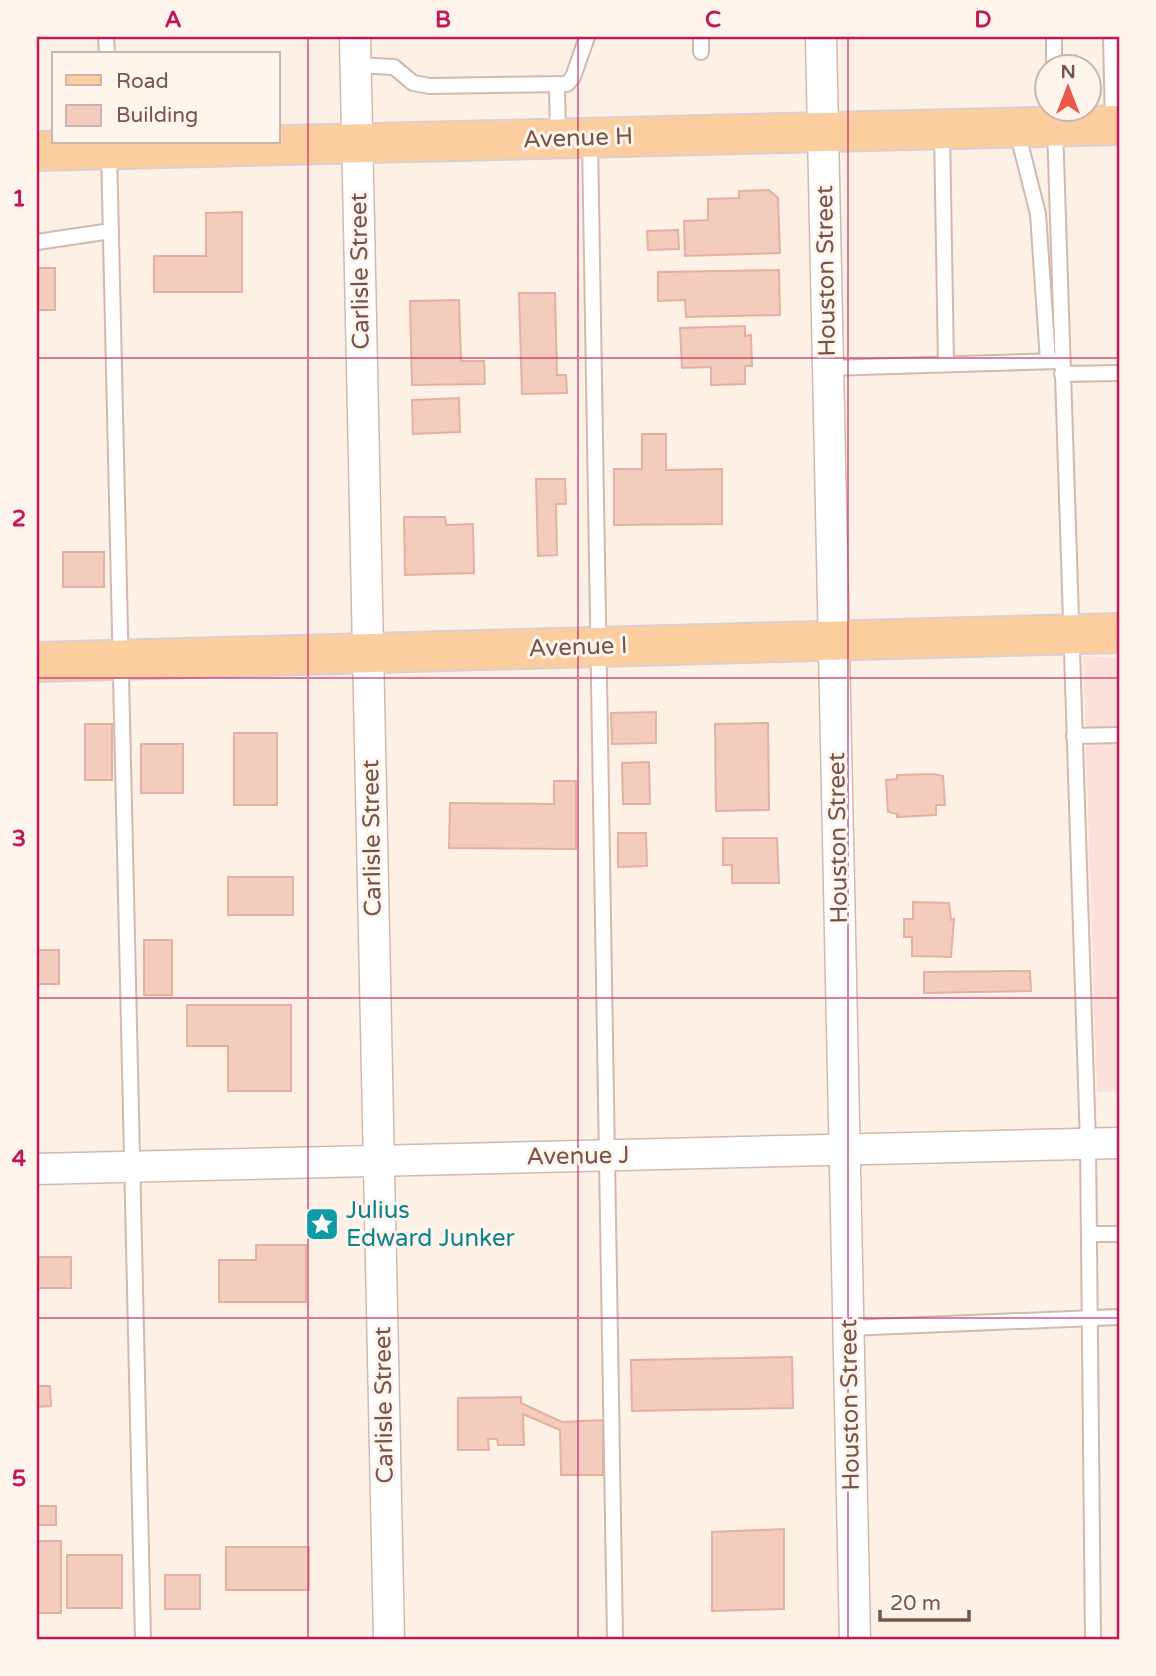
<svg xmlns="http://www.w3.org/2000/svg" width="1156" height="1676" viewBox="0 0 1156 1676" font-family="'Varela Round',sans-serif">
  <style>
    .commercial { fill: #fde0da }
    .building { fill: #f2ccbd; stroke: #e5b09d; stroke-width: 2 }
    .lines { fill: none; stroke-linecap: round; stroke-linejoin: round }
    .lane-casing { stroke: #d1b9ae; stroke-width: 18 }
    .street-casing { stroke: #d1b9ae; stroke-width: 33 }
    .primary-casing { stroke: #d9cfcc; stroke-width: 42 }
    .lane { stroke: #fff; stroke-width: 14 }
    .street { stroke: #fff; stroke-width: 30 }
    .primary { stroke: #fccd9e; stroke-width: 38 }
    .grid { fill: none; stroke: #c2185b; stroke-width: 2; stroke-opacity: 0.55 }
    .labels { text-anchor: middle; dominant-baseline: central; stroke-width: 6; stroke-linejoin: round; paint-order: stroke }
    .street-label { font-size: 24px; fill: #76544a; stroke: #fff5ed }
    .culture-label { font-size: 24px; fill: #0d838f; stroke: #fff5ed; text-anchor: start }
    .neatline { fill: none; stroke: #c2185b; stroke-width: 2.5 }
    .grid-label { font-size: 23px; text-anchor: middle; font-weight: bold; fill: #c2185b }
  </style>
  <rect width="100%" height="100%" fill="#fdf1e6"/>
  <path class="commercial" d="M1083,656L1119,658V1091L1097,1092Z"/>
  <g class="building">
    <path d="M769,190L778,198L780,253L685,256L684,221L708,220V199L739,198V191Z"/>
    <path d="M242,212V292H154V256H206V213Z"/>
    <path d="M678,230L679,249L648,250L647,231Z"/>
    <rect x="37" y="268" width="18" height="42"/>
    <path d="M779,270L780,315L686,317L685,300L658,301V272Z"/>
    <path d="M519,293H555L557,375H566L567,393L522,394Z"/>
    <path d="M459,300L461,361H484L485,384L412,385L410,301Z"/>
    <path d="M745,326V336L751,335L752,366H745V384L711,385V367L682,368L680,328Z"/>
    <path d="M459,398L460,432L413,434L412,400Z"/>
    <path d="M642,434H666V470L722,469V524L614,525V469H642Z"/>
    <path d="M536,479H565L566,504H556L557,555L538,556Z"/>
    <path d="M404,517H445L446,525L473,524L474,573L405,575Z"/>
    <rect x="63" y="552" width="41" height="35"/>
    <path d="M656,712V743L612,744L611,713Z"/>
    <path d="M768,723L769,810L716,811L715,724Z"/>
    <rect x="85" y="724" width="27" height="56"/>
    <rect x="234" y="733" width="43" height="72"/>
    <rect x="141" y="744" width="42" height="49"/>
    <path d="M649,762L650,804H623L622,763Z"/>
    <path d="M934,774L943,776L945,805H936V815L897,817V814L888,812L886,780L897,779V775Z"/>
    <path d="M554,781H576V849L449,848L450,803L554,804Z"/>
    <path d="M618,833H646L647,866L618,867Z"/>
    <path d="M723,838H777L779,883H732V865H723Z"/>
    <rect x="228" y="877" width="65" height="38"/>
    <path d="M913,902L949,903L951,920L954,919L951,957L912,956V937H904V919H913Z"/>
    <rect x="144" y="940" width="28" height="55"/>
    <rect x="37" y="950" width="22" height="34"/>
    <path d="M1030,971L1031,991L924,993V972Z"/>
    <path d="M187,1005H291V1091H228V1046H187Z"/>
    <path d="M256,1245H306V1302H219V1260H256Z"/>
    <rect x="37" y="1257" width="34" height="31"/>
    <path d="M792,1357L793,1408L632,1411L631,1360Z"/>
    <path d="M37,1386H50L51,1406L37,1407Z"/>
    <path d="M521,1397V1403L562,1422L603,1420V1475H561L560,1430L523,1414L524,1445H498L497,1439H488L489,1450H458V1398Z"/>
    <path d="M37,1477V1506H56V1525H37Z"/>
    <path d="M784,1529V1609L712,1611V1532Z"/>
    <rect x="37" y="1541" width="24" height="72"/>
    <rect x="226" y="1547" width="83" height="43"/>
    <rect x="67" y="1555" width="55" height="53"/>
    <rect x="165" y="1575" width="35" height="34"/>
  </g>
  <g class="lines">
    <g class="lane-casing">
      <g id="lane">
        <path d="M106,37L107,54"/>
        <path d="M701,37V52"/>
        <path d="M1054,37V66"/>
        <path d="M1111,37L1113,123"/>
        <path d="M356,65L394,67L413,83L430,86L567,84L573,77L587,37"/>
        <path d="M557,84L558,138"/>
        <path d="M1055,127L1088,1144L1093,1639"/>
        <path d="M942,131L946,364"/>
        <path d="M1017,131L1038,214L1048,361"/>
        <path d="M590,140L615,1639"/>
        <path d="M109,150L143,1639"/>
        <path d="M37,242L111,231"/>
        <path d="M828,368L1057,361"/>
        <path d="M1062,374L1119,373"/>
        <path d="M1074,736L1119,735"/>
        <path d="M1090,1234H1119"/>
        <path d="M848,1328L1119,1317"/>
      </g>
    </g>
    <g class="street-casing">
      <g id="street">
        <path d="M355,37L389,1639"/>
        <path d="M821,37L855,1639"/>
        <path d="M37,1169L1119,1143"/>
      </g>
    </g>
    <g class="primary-casing">
      <g id="primary">
        <path d="M37,151L1119,125"/>
        <path d="M37,662L1119,633"/>
      </g>
    </g>
    <use href="#lane" class="lane"/>
    <use href="#street" class="street"/>
    <use href="#primary" class="primary"/>
  </g>
  <path class="grid" d="M308,37V1639M578,37V1639M848,37V1639M37,358H1119M37,678H1119M37,998H1119M37,1318H1119"/>
  <defs>
    <g id="sight-square" transform="scale(1.75)"><rect x="-9" y="-9" width="18" height="18" rx="4" fill="#0f9aa8" stroke="#fff5ed"/><path d="M0-6L1.8-2.2L6-1.7L2.9 1.2L3.7 5.4L0 3.3L-3.7 5.4L-2.9 1.2L-6-1.7L-1.8-2.2Z" fill="#fff"/></g>
  </defs>
  <g fill-rule="evenodd">
    <use href="#sight-square" x="322" y="1224"/>
  </g>
  <g class="labels">
    <g class="street-label">
      <text transform="translate(578 138) rotate(-2)">Avenue H</text>
      <text transform="translate(360 271) rotate(-91)">Carlisle Street</text>
      <text transform="translate(826 271) rotate(-91)">Houston Street</text>
      <text transform="translate(578 647) rotate(-2)">Avenue I</text>
      <text transform="translate(372 838) rotate(-91)">Carlisle Street</text>
      <text transform="translate(838 838) rotate(-91)">Houston Street</text>
      <text transform="translate(578 1156) rotate(-1)">Avenue J</text>
      <text transform="translate(384 1405) rotate(-91)">Carlisle Street</text>
      <text transform="translate(850 1405) rotate(-91)">Houston Street</text>
    </g>
    <g class="culture-label">
      <text x="346" y="1210">Julius<tspan x="346" dy="28">Edward Junker</tspan></text>
    </g>
  </g>
  <rect width="1156" height="1676" fill="none" stroke="#fff5ed" stroke-width="77"/>
  <rect x="52" y="52" width="228" height="91" fill="#fff5ed" stroke="#c8b5ac" stroke-width="2"/>
  <rect x="66" y="75" width="35" height="10" fill="#fccd9e" stroke="#c8b5ac" stroke-width="2"/>
  <text x="116" y="88" font-size="21" fill="#76544a">Road</text>
  <rect x="66" y="105" width="35" height="21" fill="#f2ccbd" stroke="#c8b5ac" stroke-width="2"/>
  <text x="116" y="122" font-size="21" fill="#76544a">Building</text>
  <g transform="translate(1068 88)"><circle r="33" fill="#fff5ed" stroke="#c8b5ac" stroke-width="2"/>
  <path d="M0-5L12 26L0 18L-12 26Z" fill="#e8594a"/>
  <text y="-10" font-size="19" font-weight="bold" text-anchor="middle" fill="#76544a">N</text>
  </g>
  <path d="M880 1610v10h89v-10" fill="none" stroke="#76544a" stroke-width="3.5"/>
  <text x="890" y="1610" font-size="21" fill="#76544a" stroke="#fff5ed" stroke-width="5" paint-order="stroke">20 m</text>
  <rect x="38" y="38" width="1080" height="1600" class="neatline"/>
  <g class="grid-label">
    <text x="173" y="27">A</text>
    <text x="443" y="27">B</text>
    <text x="713" y="27">C</text>
    <text x="983" y="27">D</text>
    <text x="19" y="206">1</text>
    <text x="19" y="526">2</text>
    <text x="19" y="846">3</text>
    <text x="19" y="1166">4</text>
    <text x="19" y="1486">5</text>
  </g>
</svg>
